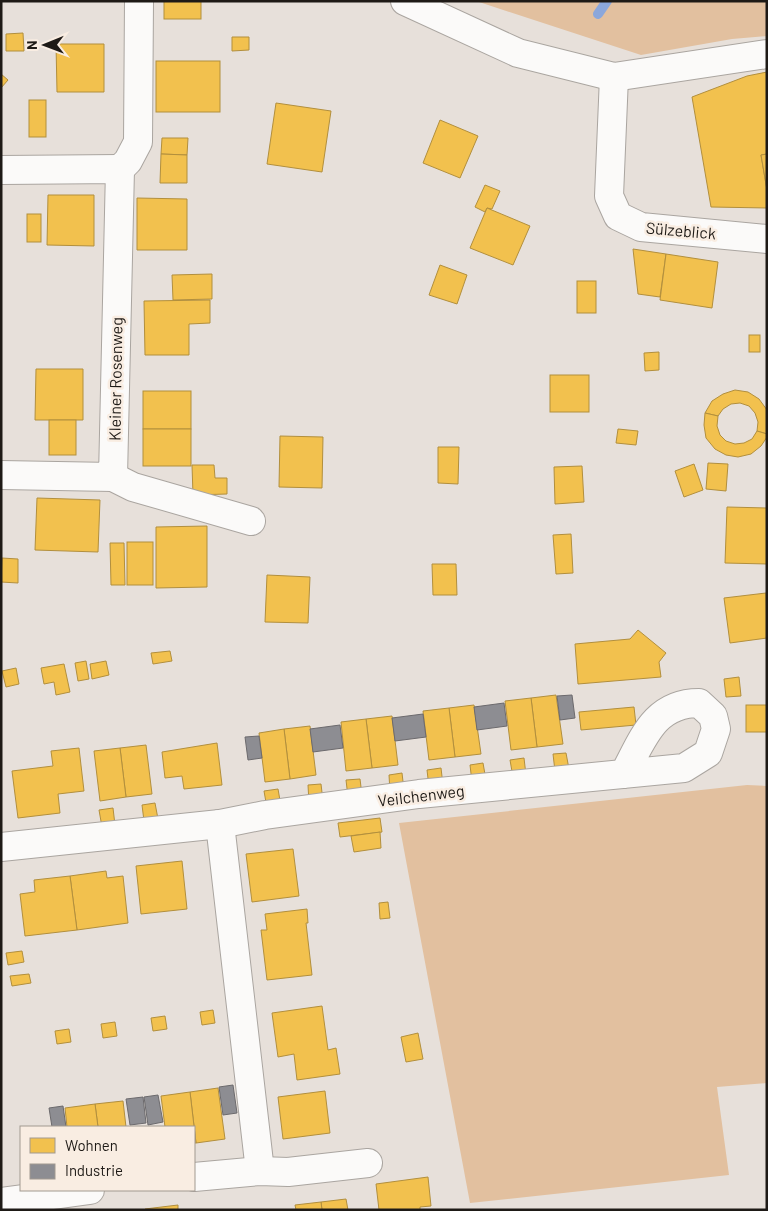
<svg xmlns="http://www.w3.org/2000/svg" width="768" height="1211" viewBox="0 0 768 1211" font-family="Barlow,sans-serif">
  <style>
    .green { fill: #e2c09f }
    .homes { fill: #f2c14e; stroke: #b28f3d }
    .industry { fill: #8d8d92; stroke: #6c6a6d }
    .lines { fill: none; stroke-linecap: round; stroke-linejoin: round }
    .stream { stroke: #8ba7db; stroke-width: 10 }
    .minor-casing { stroke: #aaa5a0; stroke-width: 30 }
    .minor { stroke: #fbfaf9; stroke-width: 28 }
    .labels { text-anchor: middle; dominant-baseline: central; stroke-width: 5; stroke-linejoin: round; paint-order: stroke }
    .street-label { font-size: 16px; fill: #1e1a16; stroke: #f9ede2 }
  </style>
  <rect width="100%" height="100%" fill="#e7e0da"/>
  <g class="green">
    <path d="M476,1H767V36L732,39L641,55Z"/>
    <path d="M747,785L767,786V1083L717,1087L729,1175L470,1203L399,823Z"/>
  </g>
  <g class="homes">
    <rect x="164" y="1" width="37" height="18"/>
    <path d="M23,33L24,51H6V34Z"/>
    <path d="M232,37H249V50L232,51Z"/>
    <path d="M56,44H104V92H57Z"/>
    <rect x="156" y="61" width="64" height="51"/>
    <path d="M767,72V154L761,155L767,190V208L711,207L692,97L747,76Z"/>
    <path d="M1,74L8,80L1,88Z"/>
    <rect x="29" y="100" width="17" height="37"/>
    <path d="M276,103L331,111L322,172L267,164Z"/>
    <path d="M440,120L478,136L460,178L423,163Z"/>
    <path d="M162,138H188L187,155L161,154Z"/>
    <path d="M161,154L187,155V183H160Z"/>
    <path d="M767,154V190L761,155Z"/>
    <path d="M485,185L500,191L492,209L487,208L485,212L475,207Z"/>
    <path d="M48,195H94V246L47,245Z"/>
    <path d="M137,198L187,199V250H137Z"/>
    <path d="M487,208L530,226L513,265L470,248Z"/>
    <rect x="27" y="214" width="14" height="28"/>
    <path d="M633,249L666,254L660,297L638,294Z"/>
    <path d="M666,254L718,262L712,308L660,300Z"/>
    <path d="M440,265L467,275L457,304L429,295Z"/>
    <path d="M212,274V299L173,300L172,275Z"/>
    <rect x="577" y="281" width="19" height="32"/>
    <path d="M210,300V323L189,324V355H145L144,301Z"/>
    <rect x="749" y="335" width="11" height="17"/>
    <path d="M659,352V370L645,371L644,353Z"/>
    <path d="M36,369H83V420H35Z"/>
    <rect x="550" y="375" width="39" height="37"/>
    <path d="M735,390L748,392L759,399L767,410V434L757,431L758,422L755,413L749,406L740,403L731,404L723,409L718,416L705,413L712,401L723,394Z"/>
    <rect x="143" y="391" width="48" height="38"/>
    <path d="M705,413L718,416L717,426L720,435L726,441L735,444L744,443L752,439L757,431L767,434V437L761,446L751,454L738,457L726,455L715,449L706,438L704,425Z"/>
    <rect x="49" y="420" width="27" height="35"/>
    <rect x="143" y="429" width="48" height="37"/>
    <path d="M618,429L638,431L636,445L616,443Z"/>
    <path d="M280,436L323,437L322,488L279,487Z"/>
    <path d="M438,447H459L458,484L438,483Z"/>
    <path d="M708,463L728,464L726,491L706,489Z"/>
    <path d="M694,464L703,490L684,497L675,471Z"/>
    <path d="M192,465H214L215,478H227V494L193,495Z"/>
    <path d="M582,466L584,502L555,504L554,467Z"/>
    <path d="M37,498L100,500L98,552L35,550Z"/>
    <path d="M727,507L767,508V564L725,563Z"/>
    <path d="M207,526V587L156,588V527Z"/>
    <path d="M571,534L573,573L556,574L553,535Z"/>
    <rect x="127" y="542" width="26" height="43"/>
    <path d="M110,543H124L125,585H111Z"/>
    <path d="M2,558L18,559V583L1,582Z"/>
    <path d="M432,564H456L457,595H433Z"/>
    <path d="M267,575L310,577L308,623L265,622Z"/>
    <path d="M766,593L767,638L730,643L724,598Z"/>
    <path d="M638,630L666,653L659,662L661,677L578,684L575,644L630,639Z"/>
    <path d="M170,651L172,661L153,664L151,653Z"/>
    <path d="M86,661L89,679L78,681L75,663Z"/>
    <path d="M106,661L109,675L92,679L90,664Z"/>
    <path d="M64,664L70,692L56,695L54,682L44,684L41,668Z"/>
    <path d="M16,668L19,684L6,687L2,671Z"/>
    <path d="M739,677L741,696L726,697L724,679Z"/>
    <path d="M556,695L563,744L537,747L531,698Z"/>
    <path d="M531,698L537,747L511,750L505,701Z"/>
    <path d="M474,705L481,754L455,757L449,708Z"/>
    <rect x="746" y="705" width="21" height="27"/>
    <path d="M634,707L636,725L581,730L579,712Z"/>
    <path d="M449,708L455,757L429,760L423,711Z"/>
    <path d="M392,716L398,765L372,768L366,719Z"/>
    <path d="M366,719L372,768L346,771L341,722Z"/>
    <path d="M310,726L316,775L290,779L284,729Z"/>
    <path d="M284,729L290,779L265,782L259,733Z"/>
    <path d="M217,743L222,785L184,789L182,776L165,778L162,752Z"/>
    <path d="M146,745L152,794L126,797L120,748Z"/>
    <path d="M79,748L84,791L58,794L60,813L18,818L12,771L53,766L51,751Z"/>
    <path d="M120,748L126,797L100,801L94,751Z"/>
    <path d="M566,753L569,769L555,771L553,754Z"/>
    <path d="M524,758L526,775L513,777L510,760Z"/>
    <path d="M483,763L486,780L472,782L470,765Z"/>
    <path d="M441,768L443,785L429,787L427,770Z"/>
    <path d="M402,773L404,790L390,792L389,775Z"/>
    <path d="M360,779L362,795L348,797L346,780Z"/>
    <path d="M321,784L323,801L309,803L308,785Z"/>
    <path d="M278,789L281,806L267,808L264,791Z"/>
    <path d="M155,803L158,819L144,821L142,805Z"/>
    <path d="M113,808L115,825L102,827L99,810Z"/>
    <path d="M380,818L382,832L340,837L338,823Z"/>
    <path d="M380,832L381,848L354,852L351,836Z"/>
    <path d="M293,849L299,896L252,902L246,854Z"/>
    <path d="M182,861L187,909L141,914L136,866Z"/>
    <path d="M106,871L107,878L123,876L128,923L77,930L70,876Z"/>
    <path d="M70,876L77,930L25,936L20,894L35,892L34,880Z"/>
    <path d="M388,902L390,918L380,919L379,903Z"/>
    <path d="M307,909L308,923H306L312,975L267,980L261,930H267L265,914Z"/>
    <path d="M22,951L24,962L8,965L6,953Z"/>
    <path d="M29,974L31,983L12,986L10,976Z"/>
    <path d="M322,1006L328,1050L336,1048L340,1074L297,1080L294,1054L278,1057L272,1013Z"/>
    <path d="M213,1010L215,1023L202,1025L200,1012Z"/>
    <path d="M165,1016L167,1029L153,1031L151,1018Z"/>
    <path d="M115,1022L117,1036L103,1038L101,1024Z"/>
    <path d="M69,1029L71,1042L57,1044L55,1031Z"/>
    <path d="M418,1033L423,1059L406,1062L401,1037Z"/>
    <path d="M218,1088L225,1139L196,1143L190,1092Z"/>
    <path d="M325,1091L330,1133L283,1139L278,1097Z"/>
    <path d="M190,1092L196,1143H194V1127H165L161,1096Z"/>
    <path d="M123,1101L126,1127H98L95,1104Z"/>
    <path d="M95,1104L98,1127H67L65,1108Z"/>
    <path d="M428,1177L431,1206L420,1207V1210H379L376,1184Z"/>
    <path d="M346,1199L348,1210H322L321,1202Z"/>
    <path d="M321,1202L322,1210H296L295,1205Z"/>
    <path d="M178,1205V1210H145V1209Z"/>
  </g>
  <g class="industry">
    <path d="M572,695L575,718L560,720L557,696Z"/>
    <path d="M504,703L507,726L477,730L474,707Z"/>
    <path d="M423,714L426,737L395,741L392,718Z"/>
    <path d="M340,725L343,748L313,752L310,729Z"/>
    <path d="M259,736L262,758L248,760L245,737Z"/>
    <path d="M233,1085L237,1113L223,1115L219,1087Z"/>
    <path d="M158,1095L163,1122L148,1125L144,1097Z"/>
    <path d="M143,1097L146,1123L130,1125L126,1099Z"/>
    <path d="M63,1106L66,1127H52L49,1108Z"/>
  </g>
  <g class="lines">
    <path class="stream" d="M598,14L607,1"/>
    <g class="minor-casing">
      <g id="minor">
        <path d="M405,1L518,53L614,77L767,54"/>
        <path d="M614,77L609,196L618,216L641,227L767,239"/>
        <path d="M120,169L128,161L138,142L139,1"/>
        <path d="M1,170L120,169L113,477L1,475"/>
        <path d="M113,477L133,487L251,521"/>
        <path d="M220,824L260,1171"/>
        <path d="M1,847L220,824L265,815L419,794L684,768L708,753L716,729L713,716L699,703C654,703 643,739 624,774"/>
        <path d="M194,1177L260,1171L288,1172L368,1163"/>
        <path d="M1,1202L90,1190"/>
      </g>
    </g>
    <use href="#minor" class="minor"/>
  </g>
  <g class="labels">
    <g class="street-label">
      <text transform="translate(681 230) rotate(5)">Sülzeblick</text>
      <text transform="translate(115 379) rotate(-89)">Kleiner Rosenweg</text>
      <text transform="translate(421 795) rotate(-7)">Veilchenweg</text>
    </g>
  </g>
  <rect width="768" height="1211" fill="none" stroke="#1e1a16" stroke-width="5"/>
  <rect x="20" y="1126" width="175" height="65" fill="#f9ede2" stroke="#a19990"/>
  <rect x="30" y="1138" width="25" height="15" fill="#f2c14e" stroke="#a19990"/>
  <text x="65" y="1151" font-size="15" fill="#1e1a16">Wohnen</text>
  <rect x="30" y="1164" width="25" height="15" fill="#8d8d92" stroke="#a19990"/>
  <text x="65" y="1176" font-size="15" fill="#1e1a16">Industrie</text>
  <g transform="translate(45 45) rotate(269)" stroke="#f9ede2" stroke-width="4" paint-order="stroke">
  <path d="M0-4L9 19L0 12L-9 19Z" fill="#1e1a16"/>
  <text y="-8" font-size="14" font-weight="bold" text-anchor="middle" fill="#1e1a16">N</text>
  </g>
</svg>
